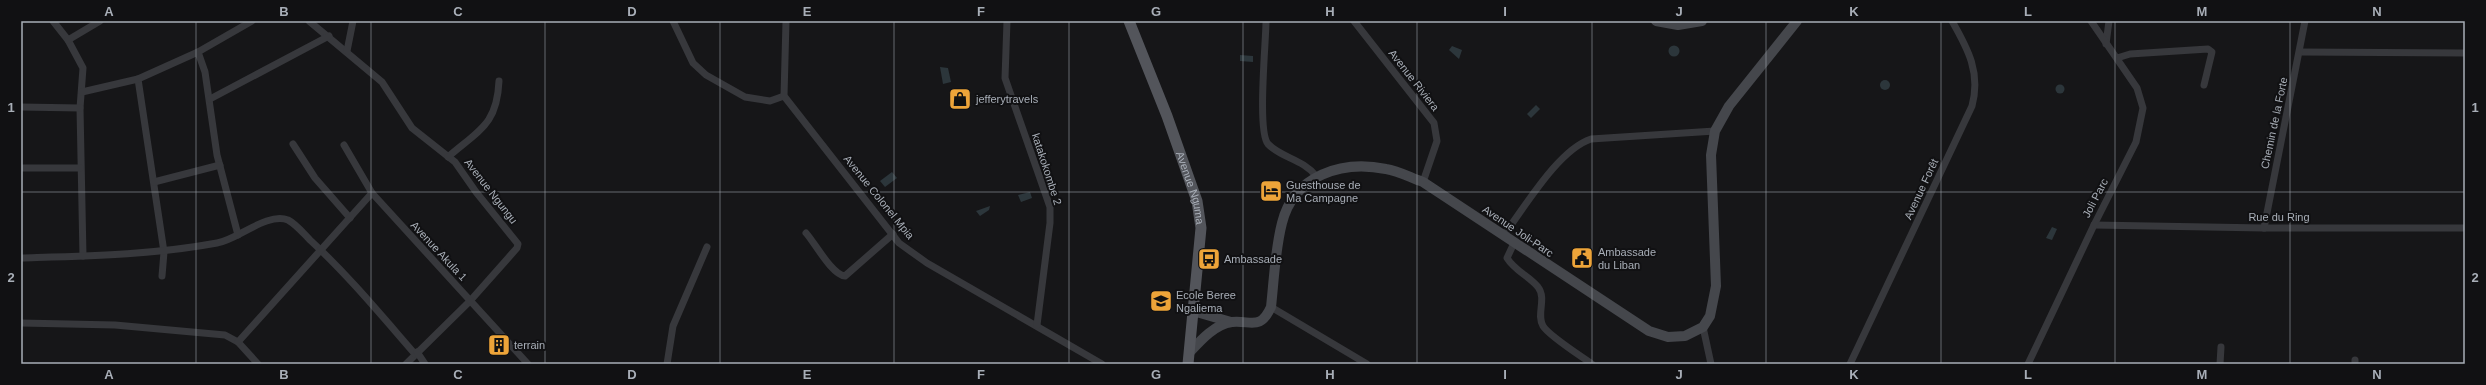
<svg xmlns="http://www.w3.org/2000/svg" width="2486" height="385" viewBox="0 0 2486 385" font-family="Helvetica,sans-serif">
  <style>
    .water { fill: #2c363b }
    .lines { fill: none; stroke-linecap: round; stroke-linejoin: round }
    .street { stroke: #37383c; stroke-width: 7 }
    .secondary { stroke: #45474c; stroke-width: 10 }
    .primary { stroke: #53555b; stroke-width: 11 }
    .grid { fill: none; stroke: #a8aeb7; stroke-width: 1; stroke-opacity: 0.55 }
    .labels { text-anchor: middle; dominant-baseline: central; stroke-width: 4; stroke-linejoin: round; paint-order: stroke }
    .street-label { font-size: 11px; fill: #a8aeb7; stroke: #111113 }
    .poi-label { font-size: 11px; fill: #a8aeb7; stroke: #111113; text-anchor: start }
    .neatline { fill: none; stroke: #a8aeb7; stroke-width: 1.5 }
    .grid-label { font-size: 13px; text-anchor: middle; font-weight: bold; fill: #a8aeb7 }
  </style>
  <rect width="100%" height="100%" fill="#161618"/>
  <g class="water">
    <circle cx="1674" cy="51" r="5.5"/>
    <path d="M1452,46L1462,50L1459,59L1449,50Z"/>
    <path d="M1240,55L1253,56V62L1240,61Z"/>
    <path d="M940,67L948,68L951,82L943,84Z"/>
    <circle cx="1885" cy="85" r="5"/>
    <circle cx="2060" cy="89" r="4.5"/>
    <path d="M1536,105L1540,109L1531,118L1527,114Z"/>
    <path d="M892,172L897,178L885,187L880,181Z"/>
    <path d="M1030,192L1032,198L1021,202L1018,195Z"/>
    <path d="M990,206L989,210L980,216L976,211Z"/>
    <path d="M2052,227L2057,229L2052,240L2046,238Z"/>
  </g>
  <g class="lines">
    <g class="street">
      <path d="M53,21L68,40L83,68L80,108L83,256"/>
      <path d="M309,21L382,82L412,128L455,162L476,192L518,244L517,248L470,301L406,364"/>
      <path d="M673,21L693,63L706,75L745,97L770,101L784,96"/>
      <path d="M786,21L784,96L899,243L927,263L1102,364"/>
      <path d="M1007,21L1005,78L1050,207V223L1037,325"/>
      <path d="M1266,21C1266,42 1257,131 1268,144C1281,158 1303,159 1316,176"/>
      <path d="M1354,21L1434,123L1437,141L1423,182"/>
      <path d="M68,40L100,21"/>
      <path d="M2106,44L2109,21"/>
      <path d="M347,51L353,21"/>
      <path d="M198,52L205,72L217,155L238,235"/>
      <path d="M2300,52L2465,53"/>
      <path d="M2117,58L2130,54L2208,49L2212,52L2204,85"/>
      <path d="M138,79L164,252L162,276"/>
      <path d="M82,92L138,79L198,52L252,21"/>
      <path d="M210,99L329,36"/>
      <path d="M21,107L80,108"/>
      <path d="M293,144L315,178L350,218"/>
      <path d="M344,145L372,193L528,364"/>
      <path d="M448,157C479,130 497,125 499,81"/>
      <path d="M21,168H80"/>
      <path d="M154,182L220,165"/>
      <path d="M2094,225L2264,228H2465"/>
      <path d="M2264,228L2305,21"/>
      <path d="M806,233C815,243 832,275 845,276L893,234"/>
      <path d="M1503,236C1525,207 1558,150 1591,139L1715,131"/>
      <path d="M1514,243L1507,258C1515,271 1529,276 1538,287C1547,299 1536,314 1543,326C1549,336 1581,356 1592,364"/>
      <path d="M21,258C87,256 152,255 217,243C237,240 267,212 288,220C296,224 304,234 310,240C348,275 381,315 415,354"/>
      <path d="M1271,307L1367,364"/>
      <path d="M21,323L115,325L225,335L238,342L258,364"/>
      <path d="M1703,327L1711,364"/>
      <path d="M238,342L372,193"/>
      <path d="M417,352L425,364"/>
      <path d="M2355,360V364"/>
      <path d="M667,364L673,326L707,247"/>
      <path d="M1850,364L1972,106C1981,73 1968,49 1952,21"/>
      <path d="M2028,364L2094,225L2136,142L2143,108L2137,88L2091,21"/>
      <path d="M2220,364L2221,347"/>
    </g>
    <g class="secondary">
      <path d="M1656,21L1678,25L1702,21"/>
      <path d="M1193,311L1231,322"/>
      <path d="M1189,353C1200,341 1215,324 1232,322C1251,320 1260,331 1271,307C1274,280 1275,250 1282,223C1294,175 1342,160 1386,169C1399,171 1411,178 1423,182L1649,331L1668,337L1685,336L1703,327L1710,316L1716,286L1711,155L1715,131L1729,106L1797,21"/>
    </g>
    <path class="primary" id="s1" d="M1129,21L1167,116L1197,201L1201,228L1188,364"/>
  </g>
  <path class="grid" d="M196,21V364M371,21V364M545,21V364M720,21V364M894,21V364M1069,21V364M1243,21V364M1417,21V364M1592,21V364M1766,21V364M1941,21V364M2115,21V364M2290,21V364M21,192H2465"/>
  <defs>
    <g id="shop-square" transform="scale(1.15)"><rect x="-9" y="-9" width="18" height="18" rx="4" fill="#eda439" stroke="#111113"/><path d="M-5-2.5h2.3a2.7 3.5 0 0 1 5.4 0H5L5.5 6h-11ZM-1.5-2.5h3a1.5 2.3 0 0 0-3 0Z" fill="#111"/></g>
    <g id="hotel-square" transform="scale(1.15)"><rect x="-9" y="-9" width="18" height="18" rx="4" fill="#eda439" stroke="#111113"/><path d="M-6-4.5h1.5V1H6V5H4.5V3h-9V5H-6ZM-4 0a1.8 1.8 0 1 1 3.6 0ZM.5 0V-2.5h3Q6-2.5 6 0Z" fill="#111"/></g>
    <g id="civic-square" transform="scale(1.15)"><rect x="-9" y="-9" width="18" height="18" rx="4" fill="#eda439" stroke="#111113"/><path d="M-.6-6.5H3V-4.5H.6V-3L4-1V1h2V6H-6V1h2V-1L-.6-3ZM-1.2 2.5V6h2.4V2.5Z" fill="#111"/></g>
    <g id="bus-square" transform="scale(1.15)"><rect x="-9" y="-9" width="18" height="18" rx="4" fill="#eda439" stroke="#111113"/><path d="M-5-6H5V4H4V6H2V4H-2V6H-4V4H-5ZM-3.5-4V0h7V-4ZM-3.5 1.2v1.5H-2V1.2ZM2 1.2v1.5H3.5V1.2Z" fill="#111"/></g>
    <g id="school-square" transform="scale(1.15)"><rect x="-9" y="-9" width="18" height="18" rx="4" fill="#eda439" stroke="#111113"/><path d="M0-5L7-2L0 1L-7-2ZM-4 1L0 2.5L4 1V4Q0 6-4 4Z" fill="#111"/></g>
    <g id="building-square" transform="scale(1.15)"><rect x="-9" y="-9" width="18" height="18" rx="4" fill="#eda439" stroke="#111113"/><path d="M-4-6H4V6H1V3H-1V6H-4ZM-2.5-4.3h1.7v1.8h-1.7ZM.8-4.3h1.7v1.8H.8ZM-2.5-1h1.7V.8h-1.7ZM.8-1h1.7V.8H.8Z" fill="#111"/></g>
  </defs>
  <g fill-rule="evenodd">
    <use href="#shop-square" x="960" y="99"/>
    <use href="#hotel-square" x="1271" y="191"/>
    <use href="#civic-square" x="1582" y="258"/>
    <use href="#bus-square" x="1209" y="259"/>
    <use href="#school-square" x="1161" y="301"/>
    <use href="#building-square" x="499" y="345"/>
  </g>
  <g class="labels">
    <g class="street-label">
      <text transform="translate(1414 80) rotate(52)">Avenue Riviera</text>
      <text transform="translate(2274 123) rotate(-78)">Chemin de la Forte</text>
      <text transform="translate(1047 169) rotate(72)">katakokombe 2</text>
      <text stroke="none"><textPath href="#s1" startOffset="178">Avenue Nguma</textPath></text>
      <text transform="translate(1921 189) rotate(-65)">Avenue Forêt</text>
      <text transform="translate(491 191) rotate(52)">Avenue Ngungu</text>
      <text transform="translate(879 197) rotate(51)">Avenue Colonel Mpia</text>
      <text transform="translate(2095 198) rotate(-62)">Joli Parc</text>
      <text x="2279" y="217">Rue du Ring</text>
      <text transform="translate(1518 231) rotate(34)">Avenue Joli-Parc</text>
      <text transform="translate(439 251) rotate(47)">Avenue Akula 1</text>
    </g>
    <g class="poi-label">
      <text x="976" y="99">jefferytravels</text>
      <text x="1286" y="185">Guesthouse de<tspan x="1286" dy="13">Ma Campagne</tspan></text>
      <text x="1598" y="252">Ambassade<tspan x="1598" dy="13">du Liban</tspan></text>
      <text x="1224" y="259">Ambassade</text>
      <text x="1176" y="295">Ecole Beree<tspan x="1176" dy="13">Ngaliema</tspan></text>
      <text x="514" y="345">terrain</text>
    </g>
  </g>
  <rect width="2486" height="385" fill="none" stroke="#111113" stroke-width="44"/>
  <rect x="22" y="22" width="2442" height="341" class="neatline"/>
  <g class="grid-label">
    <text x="109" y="16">A</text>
    <text x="284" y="16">B</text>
    <text x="458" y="16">C</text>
    <text x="632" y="16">D</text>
    <text x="807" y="16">E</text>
    <text x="981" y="16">F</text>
    <text x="1156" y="16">G</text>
    <text x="1330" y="16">H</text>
    <text x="1505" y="16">I</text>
    <text x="1679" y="16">J</text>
    <text x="1854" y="16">K</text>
    <text x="2028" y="16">L</text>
    <text x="2202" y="16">M</text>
    <text x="2377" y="16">N</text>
    <text x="11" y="112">1</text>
    <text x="2475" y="112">1</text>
    <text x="11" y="282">2</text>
    <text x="2475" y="282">2</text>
    <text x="109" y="379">A</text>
    <text x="284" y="379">B</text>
    <text x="458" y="379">C</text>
    <text x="632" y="379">D</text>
    <text x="807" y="379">E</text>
    <text x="981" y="379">F</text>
    <text x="1156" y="379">G</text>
    <text x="1330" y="379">H</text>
    <text x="1505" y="379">I</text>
    <text x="1679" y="379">J</text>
    <text x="1854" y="379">K</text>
    <text x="2028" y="379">L</text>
    <text x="2202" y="379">M</text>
    <text x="2377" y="379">N</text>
  </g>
</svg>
